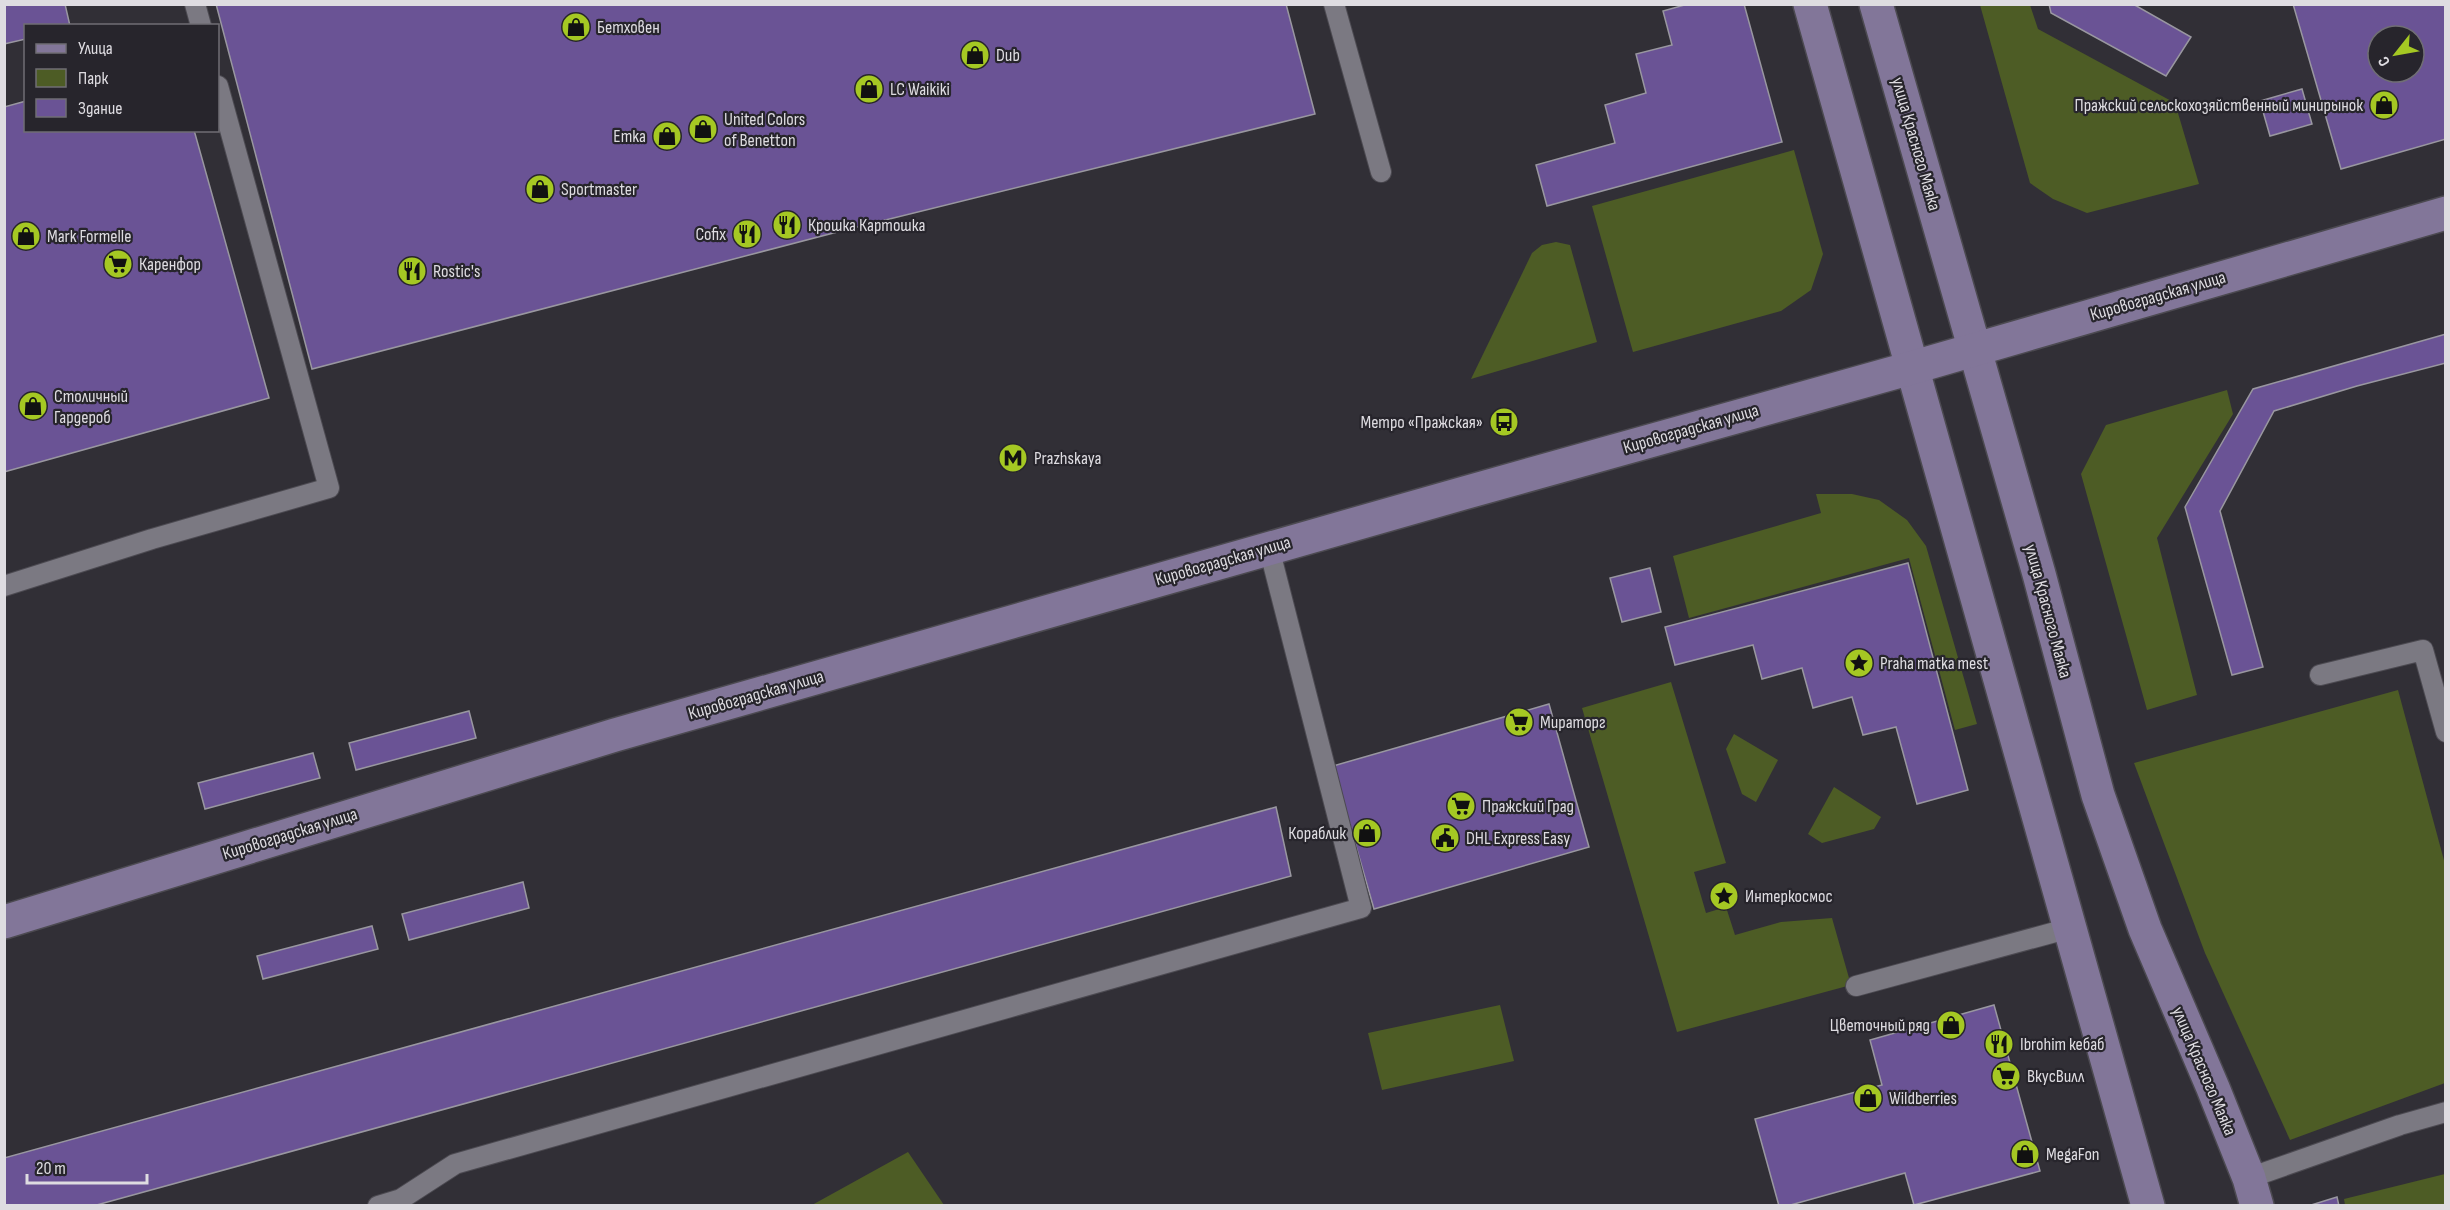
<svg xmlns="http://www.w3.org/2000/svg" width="2450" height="1210" viewBox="0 0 2450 1210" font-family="'Sofia Sans Condensed',sans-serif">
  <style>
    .green { fill: #4d5c25 }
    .building { fill: #6a5395; stroke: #9997a0; stroke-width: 1.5; fill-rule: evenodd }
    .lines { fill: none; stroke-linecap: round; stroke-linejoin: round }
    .lane-casing { stroke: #4c4a51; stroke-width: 22 }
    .secondary-casing { stroke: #4c4a51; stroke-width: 36 }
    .lane { stroke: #7b7982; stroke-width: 20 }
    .secondary { stroke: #827699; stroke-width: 33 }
    .labels { text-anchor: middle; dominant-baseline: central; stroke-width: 4.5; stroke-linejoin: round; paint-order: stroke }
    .poi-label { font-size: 18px; fill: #dedce1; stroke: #27252c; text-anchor: start }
    .street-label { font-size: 18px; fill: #dedce1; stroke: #27252c }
  </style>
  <rect width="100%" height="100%" fill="#312f36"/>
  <g class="green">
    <path d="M1980,5H2030L2038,29L2175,103L2199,184L2087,213L2053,199L2030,183Z"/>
    <path d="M1794,150L1823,254L1811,290L1781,311L1633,352L1592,206Z"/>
    <path d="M1556,242L1570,245L1597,342L1471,379L1532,253L1542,245Z"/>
    <path d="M2227,390L2233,414L2157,538L2197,695L2147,710L2081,474L2106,425Z"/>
    <path d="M1816,494H1852L1879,500L1907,520L1926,546L1977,724L1955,730L1909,558L1689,618L1673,556L1821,513Z"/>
    <path d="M1671,682L1726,863L1694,872L1706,913L1726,907L1735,935L1781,922L1832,918L1851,985L1677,1032L1582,708Z"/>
    <path d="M2398,690L2445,864V1083L2290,1140L2205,953L2134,763Z"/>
    <path d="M1734,734L1778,760L1756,802L1742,794L1726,749Z"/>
    <path d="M1834,787L1881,817L1874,829L1822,843L1808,834Z"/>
    <path d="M1500,1005L1514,1061L1382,1090L1368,1033Z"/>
    <path d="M908,1152L944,1205H812Z"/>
    <path d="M2445,1174V1205H2345L2344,1199Z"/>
  </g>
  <g class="building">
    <path d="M4,4H65L70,26H26V39L4,44Z"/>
    <path d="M216,4H1286L1315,114L845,230L312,369Z"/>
    <path d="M1688,4H1744L1782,142L1547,206L1536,165L1615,143L1605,105L1646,93L1636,54L1672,45L1663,11Z"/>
    <path d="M2049,4H2133L2191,37L2166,76L2051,13Z"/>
    <path d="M2293,4H2446V139L2341,169ZM2378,36H2414V72H2378Z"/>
    <path d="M2302,89L2312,124L2270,136L2260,101Z"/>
    <path d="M26,101V130H194L269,398L4,472V107Z"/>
    <path d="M2446,334V363L2357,386L2274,411L2220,511L2263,667L2232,675L2185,507L2253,389Z"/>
    <path d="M1908,563L1968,790L1917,804L1896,727L1863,735L1852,697L1813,708L1802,668L1762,679L1753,645L1675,665L1665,627Z"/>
    <path d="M1650,568L1661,612L1622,622L1610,578Z"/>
    <path d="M1549,704L1589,847L1374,909L1333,766Z"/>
    <path d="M469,711L476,738L356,770L349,743Z"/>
    <path d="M313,753L320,778L205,809L198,783Z"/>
    <path d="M1276,807L1291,876L93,1206H4V1158Z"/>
    <path d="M523,882L529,908L409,940L402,914Z"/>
    <path d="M372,926L378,949L263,979L257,956Z"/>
    <path d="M1994,1005L2040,1171L1914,1205L1905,1173L1787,1206H1779L1755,1119L1882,1085L1870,1040Z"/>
    <path d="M2337,1197L2339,1206H2308Z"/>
  </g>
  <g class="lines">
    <g class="lane-casing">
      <g id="lane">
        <path d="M195,4L201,26"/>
        <path d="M1334,4L1381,172"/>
        <path d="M4,586L152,539L329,488L218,86"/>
        <path d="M2320,675L2423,650L2446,732"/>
        <path d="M1856,986L2070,928"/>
        <path d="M2249,1178L2400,1125L2446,1112"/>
        <path d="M378,1206L401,1199L455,1164L1361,908L1269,548"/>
      </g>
    </g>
    <g class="secondary-casing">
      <g id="secondary">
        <path d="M1810,4L2148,1206"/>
        <path d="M1876,4L2039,574L2098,795L2145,929L2213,1088L2249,1178L2257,1206"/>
        <path d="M4,922L615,735L1464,493L1911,368L2446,213"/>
      </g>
    </g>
    <use href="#lane" class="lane"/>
    <use href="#secondary" class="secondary"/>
  </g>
  <defs>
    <g id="shop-disc" transform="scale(1.5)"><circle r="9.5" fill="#a5c823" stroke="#27252c"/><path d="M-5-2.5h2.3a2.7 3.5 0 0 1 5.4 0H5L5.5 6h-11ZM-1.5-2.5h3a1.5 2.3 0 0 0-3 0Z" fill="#111"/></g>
    <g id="restaurant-disc" transform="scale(1.5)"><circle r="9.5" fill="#a5c823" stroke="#27252c"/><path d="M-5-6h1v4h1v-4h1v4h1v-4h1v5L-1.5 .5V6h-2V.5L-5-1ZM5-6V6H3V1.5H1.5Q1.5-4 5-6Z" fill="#111"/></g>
    <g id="supermarket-disc" transform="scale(1.5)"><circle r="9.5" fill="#a5c823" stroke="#27252c"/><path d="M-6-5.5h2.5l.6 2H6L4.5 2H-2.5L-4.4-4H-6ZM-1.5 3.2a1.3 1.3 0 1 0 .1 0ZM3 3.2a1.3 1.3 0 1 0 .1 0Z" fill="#111"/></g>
    <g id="bus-disc" transform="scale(1.5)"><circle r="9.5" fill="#a5c823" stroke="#27252c"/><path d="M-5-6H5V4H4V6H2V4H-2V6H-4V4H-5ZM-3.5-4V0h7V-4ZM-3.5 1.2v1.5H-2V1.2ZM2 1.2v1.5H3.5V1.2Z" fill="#111"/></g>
    <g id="metro-disc" transform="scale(1.5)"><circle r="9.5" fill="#a5c823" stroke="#27252c"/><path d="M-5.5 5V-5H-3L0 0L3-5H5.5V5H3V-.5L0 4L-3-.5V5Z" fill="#111"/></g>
    <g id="sight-disc" transform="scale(1.5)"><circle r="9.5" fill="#a5c823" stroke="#27252c"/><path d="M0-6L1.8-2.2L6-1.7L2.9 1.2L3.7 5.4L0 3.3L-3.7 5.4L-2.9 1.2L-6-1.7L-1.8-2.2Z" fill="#111"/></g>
    <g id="civic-disc" transform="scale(1.5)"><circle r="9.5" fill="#a5c823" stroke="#27252c"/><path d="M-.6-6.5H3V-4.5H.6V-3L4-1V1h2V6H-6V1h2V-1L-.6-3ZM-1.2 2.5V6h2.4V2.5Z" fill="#111"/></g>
  </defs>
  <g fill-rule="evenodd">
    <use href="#shop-disc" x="576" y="27"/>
    <use href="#shop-disc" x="975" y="55"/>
    <use href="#shop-disc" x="869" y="89"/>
    <use href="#shop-disc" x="2384" y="105"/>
    <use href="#shop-disc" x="703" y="129"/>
    <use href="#shop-disc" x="667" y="136"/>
    <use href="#shop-disc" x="540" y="189"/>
    <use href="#restaurant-disc" x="787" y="225"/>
    <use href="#restaurant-disc" x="747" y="234"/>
    <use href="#shop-disc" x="26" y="236"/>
    <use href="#supermarket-disc" x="118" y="264"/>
    <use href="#restaurant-disc" x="412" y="271"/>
    <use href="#shop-disc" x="33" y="406"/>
    <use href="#bus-disc" x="1504" y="422"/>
    <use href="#metro-disc" x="1013" y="458"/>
    <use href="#sight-disc" x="1859" y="663"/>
    <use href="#supermarket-disc" x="1519" y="722"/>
    <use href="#supermarket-disc" x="1461" y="806"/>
    <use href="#shop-disc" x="1367" y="833"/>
    <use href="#civic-disc" x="1445" y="838"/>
    <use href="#sight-disc" x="1724" y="896"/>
    <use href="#shop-disc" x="1951" y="1025"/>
    <use href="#restaurant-disc" x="1999" y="1044"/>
    <use href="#supermarket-disc" x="2006" y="1076"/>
    <use href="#shop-disc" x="1868" y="1098"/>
    <use href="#shop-disc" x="2025" y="1154"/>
  </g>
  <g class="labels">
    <g class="poi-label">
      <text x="597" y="27">Бетховен</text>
      <text x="996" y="55">Dub</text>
      <text x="890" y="89">LC Waikiki</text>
      <text x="2363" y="105" text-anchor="end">Пражский сельскохозяйственный минирынок</text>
      <text x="724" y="119">United Colors<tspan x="724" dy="21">of Benetton</tspan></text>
      <text x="646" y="136" text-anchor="end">Emka</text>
      <text x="561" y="189">Sportmaster</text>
      <text x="808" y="225">Крошка Картошка</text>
      <text x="726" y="234" text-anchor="end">Cofix</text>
      <text x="47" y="236">Mark Formelle</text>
      <text x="139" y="264">Каренфор</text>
      <text x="433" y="271">Rostic's</text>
      <text x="54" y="396">Столичный<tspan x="54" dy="21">Гардероб</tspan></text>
      <text x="1483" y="422" text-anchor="end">Метро «Пражская»</text>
      <text x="1034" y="458">Prazhskaya</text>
      <text x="1880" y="663">Praha matka mest</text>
      <text x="1540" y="722">Мираторг</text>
      <text x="1482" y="806">Пражский Град</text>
      <text x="1346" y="833" text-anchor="end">Кораблик</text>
      <text x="1466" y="838">DHL Express Easy</text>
      <text x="1745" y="896">Интеркосмос</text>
      <text x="1930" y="1025" text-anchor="end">Цветочный ряд</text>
      <text x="2020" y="1044">Ibrohim кебаб</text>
      <text x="2027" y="1076">ВкусВилл</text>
      <text x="1889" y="1098">Wildberries</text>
      <text x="2046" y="1154">MegaFon</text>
    </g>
    <g class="street-label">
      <text transform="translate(1916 144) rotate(74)">улица Красного Маяка</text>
      <text transform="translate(2158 296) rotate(-16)">Кировоградская улица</text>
      <text transform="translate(1691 429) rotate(-16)">Кировоградская улица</text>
      <text transform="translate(1223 561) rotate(-16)">Кировоградская улица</text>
      <text transform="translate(2048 611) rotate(75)">улица Красного Маяка</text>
      <text transform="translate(756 695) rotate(-16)">Кировоградская улица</text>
      <text transform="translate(290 834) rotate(-17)">Кировоградская улица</text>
      <text transform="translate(2204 1071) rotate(67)">улица Красного Маяка</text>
    </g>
  </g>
  <rect width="2450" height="1210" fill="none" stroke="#dedce1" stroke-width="12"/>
  <rect x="24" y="24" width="195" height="108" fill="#27252c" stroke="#706e74" stroke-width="1.5"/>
  <rect x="36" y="44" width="30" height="9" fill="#827699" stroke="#706e74" stroke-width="1.5"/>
  <text x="78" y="54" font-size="18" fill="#dedce1">Улица</text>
  <rect x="36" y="69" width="30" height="18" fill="#4d5c25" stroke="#706e74" stroke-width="1.5"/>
  <text x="78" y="84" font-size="18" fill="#dedce1">Парк</text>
  <rect x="36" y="99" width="30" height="18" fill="#6a5395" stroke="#706e74" stroke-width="1.5"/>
  <text x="78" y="114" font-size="18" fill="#dedce1">Здание</text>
  <g transform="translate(2396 54) rotate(239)"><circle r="28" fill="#27252c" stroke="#706e74" stroke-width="1.5"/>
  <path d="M0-4.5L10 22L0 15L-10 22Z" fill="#a5c823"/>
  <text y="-9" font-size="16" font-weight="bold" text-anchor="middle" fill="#dedce1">С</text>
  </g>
  <path d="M27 1174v9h120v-9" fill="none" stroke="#dedce1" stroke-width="3"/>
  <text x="36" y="1174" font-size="18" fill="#dedce1" stroke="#27252c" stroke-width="4.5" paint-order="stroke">20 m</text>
</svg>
